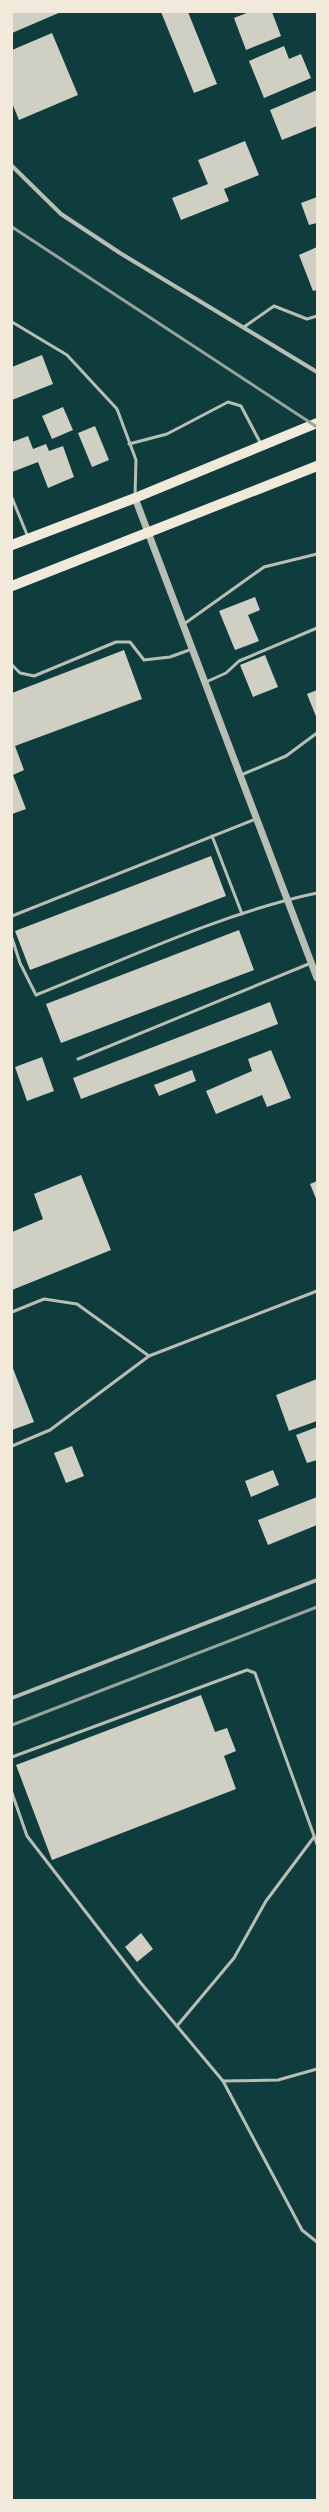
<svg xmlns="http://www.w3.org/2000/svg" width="329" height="2512" viewBox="0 0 329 2512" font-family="'Fira Sans Condensed',sans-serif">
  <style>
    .building { fill: #cfcfc3 }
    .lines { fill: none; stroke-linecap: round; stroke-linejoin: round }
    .service { stroke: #b8beb3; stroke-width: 3 }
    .minor { stroke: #b8beb3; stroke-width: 4 }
    .tertiary { stroke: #b8beb3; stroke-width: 7 }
    .primary { stroke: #f1e9da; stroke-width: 10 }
    .rail { stroke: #97a49c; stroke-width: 3 }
  </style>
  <rect width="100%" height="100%" fill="#0f3d3e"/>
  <g class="building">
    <path d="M12,12H61L12,33Z"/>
    <path d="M161,12H188L217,84L194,93Z"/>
    <path d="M249,12H272L281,36L246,50L234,18Z"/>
    <path d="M52,33L78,95L19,120L12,103V50Z"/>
    <path d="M284,46L289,59L301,54L311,78L264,98L249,61Z"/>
    <path d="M317,90V126L282,140L270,110Z"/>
    <path d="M245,141L259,175L224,189L229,201L181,220L172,198L208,184L198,160Z"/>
    <path d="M317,197V223L309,225L301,203Z"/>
    <path d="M317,247V290L313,291L299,255Z"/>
    <path d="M42,355L53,384L12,400V367Z"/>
    <path d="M63,407L73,430L52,439L42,416Z"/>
    <path d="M95,426L109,460L92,467L78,433Z"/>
    <path d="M28,436L33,449L46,444L49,451L63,446L74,477L48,488L38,462L12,472V442Z"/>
    <path d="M255,597L260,610L248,615L259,641L235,650L219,611Z"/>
    <path d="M124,650L142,699L15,746L24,770L13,775L26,809L12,814V693Z"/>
    <path d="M265,655L278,687L253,697L240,665Z"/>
    <path d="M317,690V719L307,694Z"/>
    <path d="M211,856L226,896L30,970L15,931Z"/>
    <path d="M239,930L254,970L61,1043L46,1004Z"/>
    <path d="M270,1002L278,1024L81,1099L73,1078Z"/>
    <path d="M271,1050L291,1098L267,1107L262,1095L216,1114L206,1091L252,1071L248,1059Z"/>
    <path d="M42,1057L54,1091L27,1101L15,1067Z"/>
    <path d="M192,1070L196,1081L159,1096L154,1085Z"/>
    <path d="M81,1175L111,1250L12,1290V1232L43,1219L34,1194Z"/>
    <path d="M317,1181V1201L310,1184Z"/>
    <path d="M12,1366L34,1422L12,1430Z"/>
    <path d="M317,1379V1421L289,1431L276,1395Z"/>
    <path d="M317,1427V1460L307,1463L296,1435Z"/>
    <path d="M72,1446L84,1476L66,1483L54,1453Z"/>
    <path d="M273,1470L279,1485L251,1497L245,1481Z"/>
    <path d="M317,1497V1525L268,1545L258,1520Z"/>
    <path d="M201,1695L215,1732L227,1728L236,1751L224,1756L236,1789L52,1860L16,1765Z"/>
    <path d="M141,1933L153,1949L137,1962L125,1947Z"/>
  </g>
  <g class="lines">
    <g class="service">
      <path d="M12,322L67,355L117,409L136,460L135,496"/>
      <path d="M244,327L274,306L307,319L317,316"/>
      <path d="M129,444L167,434L228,402L241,406L261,444"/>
      <path d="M12,498L28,537"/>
      <path d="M184,624L264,567L317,554"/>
      <path d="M12,665L20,673L34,676L116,642H130L144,660L170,657L192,649"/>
      <path d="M206,682L226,673L239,661L317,628"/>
      <path d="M241,775L286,756L317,733"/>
      <path d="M212,836L242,914"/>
      <path d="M12,916L256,819"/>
      <path d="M12,938L20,963L36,995C126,959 222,913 317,893"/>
      <path d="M78,1059L311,963"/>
      <path d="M12,1312L44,1299L77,1304L149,1356"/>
      <path d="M12,1446L50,1430L149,1356L317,1291"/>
      <path d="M12,1757L247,1670L255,1673L317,1844"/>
      <path d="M12,1793L27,1836L140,1982L223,2081L278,2080L317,2069"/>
      <path d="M177,2026L234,1958L266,1901L314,1837"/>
      <path d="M223,2081L302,2230L317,2242"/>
    </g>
    <g class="minor">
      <path d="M12,166L61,214L120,253L317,372"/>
      <path d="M12,1698L317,1580"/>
    </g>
    <path class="tertiary" d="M135,498L317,978"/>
    <g class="primary">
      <path d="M12,545L135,498L317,423"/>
      <path d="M12,586L317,466"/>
    </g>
    <g class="rail">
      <path d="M12,227L317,427"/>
      <path d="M12,1725L317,1607"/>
    </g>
  </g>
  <rect width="329" height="2512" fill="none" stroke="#f1e9da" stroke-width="26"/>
</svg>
